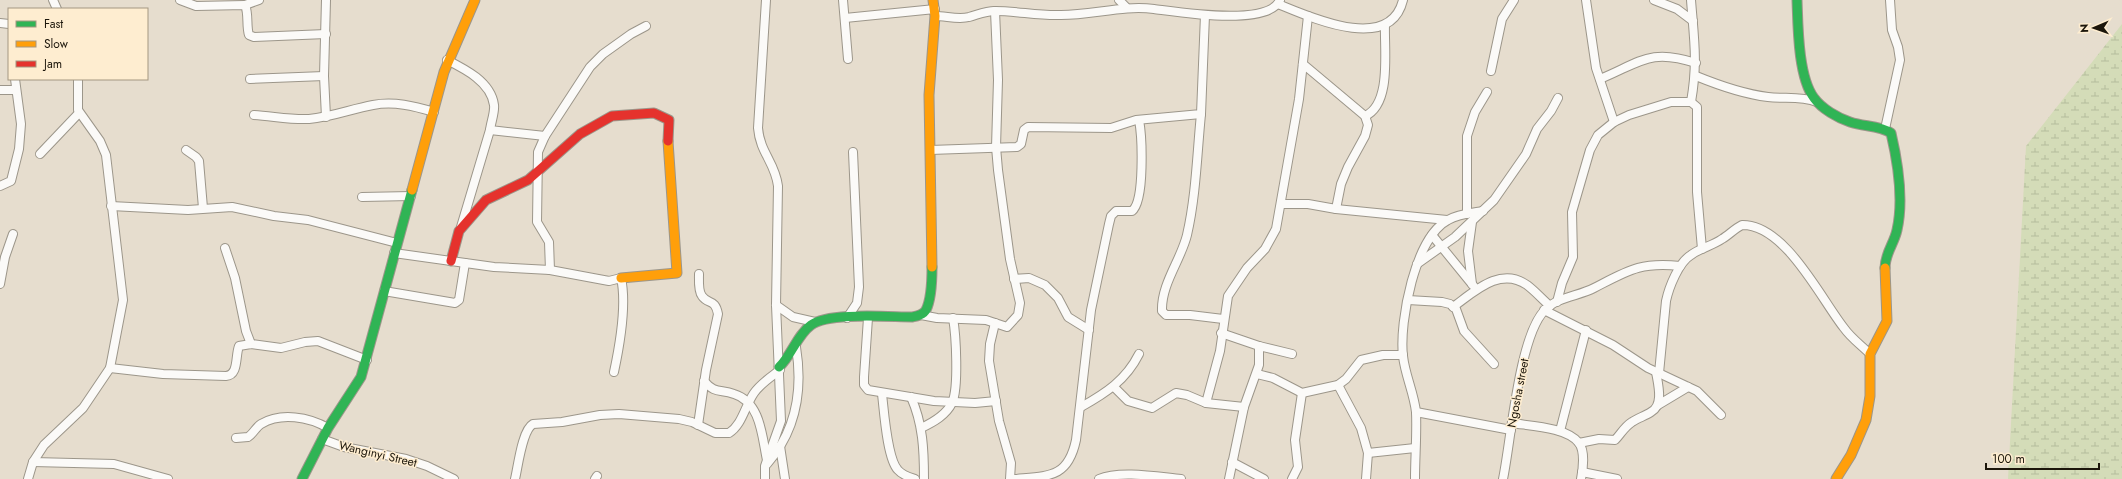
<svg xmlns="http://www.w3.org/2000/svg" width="2122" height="479" viewBox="0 0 2122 479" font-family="Jost,sans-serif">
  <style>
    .wetland { fill: url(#wetland-marsh) }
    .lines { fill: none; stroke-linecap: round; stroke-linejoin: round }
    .street-casing { stroke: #9c968a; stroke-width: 10 }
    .fast-casing { stroke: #9c968a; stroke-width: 11 }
    .slow-casing { stroke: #9c968a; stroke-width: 11 }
    .jam-casing { stroke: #9c968a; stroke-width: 11 }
    .street { stroke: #fbfaf8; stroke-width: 8 }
    .fast { stroke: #30b455; stroke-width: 9 }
    .slow { stroke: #ff9f0a; stroke-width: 9 }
    .jam { stroke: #e5322d; stroke-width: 9 }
    .labels { text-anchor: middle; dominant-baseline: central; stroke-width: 3; stroke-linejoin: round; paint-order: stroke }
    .street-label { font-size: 12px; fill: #1c160b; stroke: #feedd0 }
  </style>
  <defs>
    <pattern id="wetland-marsh" width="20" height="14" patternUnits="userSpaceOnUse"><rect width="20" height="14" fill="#d4dcb8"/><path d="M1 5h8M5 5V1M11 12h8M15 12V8" fill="none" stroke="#b5bc9d"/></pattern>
  </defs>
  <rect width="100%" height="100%" fill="#e6ddce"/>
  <path class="wetland" d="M2122,24V479H2008L2026,146Z"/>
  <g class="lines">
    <g class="street-casing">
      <g id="street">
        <path d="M53,0L57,9"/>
        <path d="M180,0L196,6L245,5C249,14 246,26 249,35L254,37L326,34"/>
        <path d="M326,0L324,76L326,117"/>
        <path d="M843,0L848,59"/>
        <path d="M1119,0L1126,7"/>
        <path d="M1586,0L1596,68L1614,122"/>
        <path d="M1654,0L1677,9L1693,21"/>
        <path d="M1691,0C1694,39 1698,62 1691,102"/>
        <path d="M1278,4C1310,17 1390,54 1403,0"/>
        <path d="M245,5L259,0"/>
        <path d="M935,16C946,16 959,20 969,17C977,15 985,11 995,11C1017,11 1039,16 1061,15C1093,15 1123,5 1154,9C1178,12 1268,27 1280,0"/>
        <path d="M845,18L935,9"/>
        <path d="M0,23L9,24"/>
        <path d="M447,60C465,69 491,82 494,105C495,112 491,122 490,130L545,136"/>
        <path d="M1303,64L1365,116L1368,125L1365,136L1348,167L1341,184L1336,209"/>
        <path d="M1491,71L1502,19L1514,0"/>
        <path d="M1696,76C1718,85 1743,94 1768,97C1785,99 1801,96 1817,102"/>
        <path d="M250,79L324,76"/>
        <path d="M1600,79C1641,62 1650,48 1696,63"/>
        <path d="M0,90H15"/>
        <path d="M1201,114C1197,154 1196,196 1187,235C1181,260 1161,284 1162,311L1166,315H1190L1223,319"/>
        <path d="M254,115C272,116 291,120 309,119C332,117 351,109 373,105C394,101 414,106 434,112"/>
        <path d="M1365,116C1392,104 1384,50 1385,25"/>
        <path d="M1885,129L1900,60L1898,47L1892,30L1890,0"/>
        <path d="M186,150L196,157L199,161L203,208"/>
        <path d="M930,150L1017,147L1021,144L1024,130L1028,127L1111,128L1136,120L1201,114L1205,15"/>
        <path d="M40,154L79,113"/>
        <path d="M0,186L11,181L19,149L21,124L15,79"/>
        <path d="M362,197L411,196"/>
        <path d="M1281,204H1308L1336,209L1447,220"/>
        <path d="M111,206L188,210L232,207L274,216L308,220L397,243"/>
        <path d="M1467,214V136L1475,112L1487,92"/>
        <path d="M1472,222L1468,251L1472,284"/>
        <path d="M461,227L490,130"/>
        <path d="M1432,235L1476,289"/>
        <path d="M225,248L235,278L246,331L251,344"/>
        <path d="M394,253L494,267L550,270L609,281L621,278C627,305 620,344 614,372"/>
        <path d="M1417,264L1455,237L1494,200L1526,154L1537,129L1551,111L1558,98"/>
        <path d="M550,270L549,242L537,222L538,152L545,136L590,67L603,54L631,34L646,26"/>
        <path d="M1014,279L1029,278L1045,285L1058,298L1068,317L1089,330"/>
        <path d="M0,284L5,257L13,234"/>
        <path d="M384,291L455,303L459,300L465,263"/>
        <path d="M1408,300L1442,302L1450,304L1456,309L1464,331L1494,364"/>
        <path d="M1557,302L1562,283L1573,257L1572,212L1590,150L1598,135L1614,122L1629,115L1671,102H1691L1697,107V192L1702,249"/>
        <path d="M776,305L793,317L815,322"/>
        <path d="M1453,307C1474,292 1500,266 1527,285C1535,291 1542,299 1550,306"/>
        <path d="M1544,310L1613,345L1648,368L1697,391L1721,415"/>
        <path d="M921,315L937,318L986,320L1007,327L1018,315L1020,303L1010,259L998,170L996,147L998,80L995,11"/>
        <path d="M847,318L857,303L859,287L853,152"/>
        <path d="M868,318L864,377V385L868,390L934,401L975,403L996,401"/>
        <path d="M995,323L990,344L989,361L999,421L1011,463L1010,479"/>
        <path d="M1221,333L1259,346L1292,354"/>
        <path d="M110,368L163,374L226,376C239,375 235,356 239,346L251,344L281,348L305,342L318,341L367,360"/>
        <path d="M1659,373L1666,301C1669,287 1679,262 1691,255C1700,248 1712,246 1722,239C1729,235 1734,229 1742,225C1785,224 1821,299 1844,328C1851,338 1861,345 1870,354"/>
        <path d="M1257,374L1273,378L1302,393L1338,385L1346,379L1361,360L1383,355H1403"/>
        <path d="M704,381C715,394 720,389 734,394C761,402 762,437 767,460"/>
        <path d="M1338,385L1361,428L1368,453L1366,479"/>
        <path d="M1114,387L1128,401L1152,408L1176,393L1187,395L1206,403L1244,407"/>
        <path d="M882,394C884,410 887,459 898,470C902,475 909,477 915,479"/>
        <path d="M911,397C923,424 924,450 924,479"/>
        <path d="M1206,403L1220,351L1228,296L1247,268L1265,249L1276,229L1299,99L1308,16"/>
        <path d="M1658,405L1688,387"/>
        <path d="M1081,407C1106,393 1126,380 1139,354"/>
        <path d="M1416,412L1511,430"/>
        <path d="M1512,423C1530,426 1567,427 1579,443C1585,451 1583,469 1581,479"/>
        <path d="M698,425L706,370L718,314C715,298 708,305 702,296C698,291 699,280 699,274"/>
        <path d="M921,428C934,422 946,415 952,403C959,388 956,335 953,318"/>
        <path d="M1560,431L1586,330"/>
        <path d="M236,438L248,437C253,434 256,427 261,424C281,412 309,417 328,428"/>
        <path d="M322,439L344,447L406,459L427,466L454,479"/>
        <path d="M1579,443L1599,439L1615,440C1621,434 1624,427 1632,422C1638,418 1645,416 1651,412C1664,405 1658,384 1656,372"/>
        <path d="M780,446L785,479"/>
        <path d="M1368,453L1415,448"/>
        <path d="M33,462L114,464L168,479"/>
        <path d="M1232,462L1264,479"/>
        <path d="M767,464C797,430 803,390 796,347"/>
        <path d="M1582,472L1617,479"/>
        <path d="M28,479L33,462L44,445L83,408L110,368L123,300L106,155L100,141L78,110V79"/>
        <path d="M515,479C518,467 522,430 533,424L562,422L600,415L619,414L679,419L692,422L715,433H729C742,425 745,406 754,393C761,383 771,377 780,370"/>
        <path d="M595,479L597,476"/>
        <path d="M765,479V466L781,421L776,305L778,186C775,162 760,153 758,128L766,0"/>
        <path d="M1015,479C1049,476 1068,478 1076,440L1091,310L1109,224L1111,216L1116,211H1132C1145,201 1142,136 1139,120"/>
        <path d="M1099,479C1120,470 1159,477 1181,479"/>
        <path d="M1229,479L1244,407L1259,365V346"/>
        <path d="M1292,479L1298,467L1295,440L1302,393"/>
        <path d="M1415,479C1415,457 1417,434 1416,412C1414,393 1405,375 1403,356C1399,322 1415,237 1448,220C1458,214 1471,213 1483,211"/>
        <path d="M1503,479C1511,441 1519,335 1545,310C1557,297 1579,296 1594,288C1629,270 1640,262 1680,266"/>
      </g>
    </g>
    <g class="fast-casing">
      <g id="fast">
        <path d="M1797,0C1798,26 1798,77 1814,98C1822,109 1838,118 1850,122C1864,127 1879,125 1891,133C1898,163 1904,199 1897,230C1894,244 1885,253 1885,268"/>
        <path d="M779,367C792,355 797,335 811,325C829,312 889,317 912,317C917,316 923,315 926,310C931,300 932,278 932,267"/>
        <path d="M302,479L328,428L361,377L412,190"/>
      </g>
    </g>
    <g class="slow-casing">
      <g id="slow">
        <path d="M412,190L444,72L475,0"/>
        <path d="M932,267L929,95L935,16L933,0"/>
        <path d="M621,278L677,273L668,141"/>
        <path d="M1836,479L1851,455L1866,420L1870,396V354L1887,321L1885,268"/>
      </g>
    </g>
    <g class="jam-casing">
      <path id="jam" d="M451,261L459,231L486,200L528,180L580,134L612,116L654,113L669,120L668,141"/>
    </g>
    <use href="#street" class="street"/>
    <use href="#fast" class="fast"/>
    <use href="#slow" class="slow"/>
    <use href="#jam" class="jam"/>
  </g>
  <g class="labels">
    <g class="street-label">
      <text transform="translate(1518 393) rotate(-79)">Ngosha street</text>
      <text transform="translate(378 454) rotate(13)">Wanginyi Street</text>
    </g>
  </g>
  <rect x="8" y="8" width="140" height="72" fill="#feedd0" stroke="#a49781"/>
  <rect x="16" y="21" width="20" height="6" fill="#30b455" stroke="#a49781"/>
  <text x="44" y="28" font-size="12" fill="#1c160b">Fast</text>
  <rect x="16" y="41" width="20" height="6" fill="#ff9f0a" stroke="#a49781"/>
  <text x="44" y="48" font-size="12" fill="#1c160b">Slow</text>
  <rect x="16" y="61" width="20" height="6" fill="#e5322d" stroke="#a49781"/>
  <text x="44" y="68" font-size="12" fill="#1c160b">Jam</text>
  <g transform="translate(2094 28) rotate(268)" stroke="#feedd0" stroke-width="3" paint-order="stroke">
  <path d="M0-3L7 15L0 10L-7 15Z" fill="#1c160b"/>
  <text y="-6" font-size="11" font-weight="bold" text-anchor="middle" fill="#1c160b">N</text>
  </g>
  <path d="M1986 463v6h113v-6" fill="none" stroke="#1c160b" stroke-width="2"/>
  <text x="1992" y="463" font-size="12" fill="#1c160b" stroke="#feedd0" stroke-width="3" paint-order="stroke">100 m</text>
</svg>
